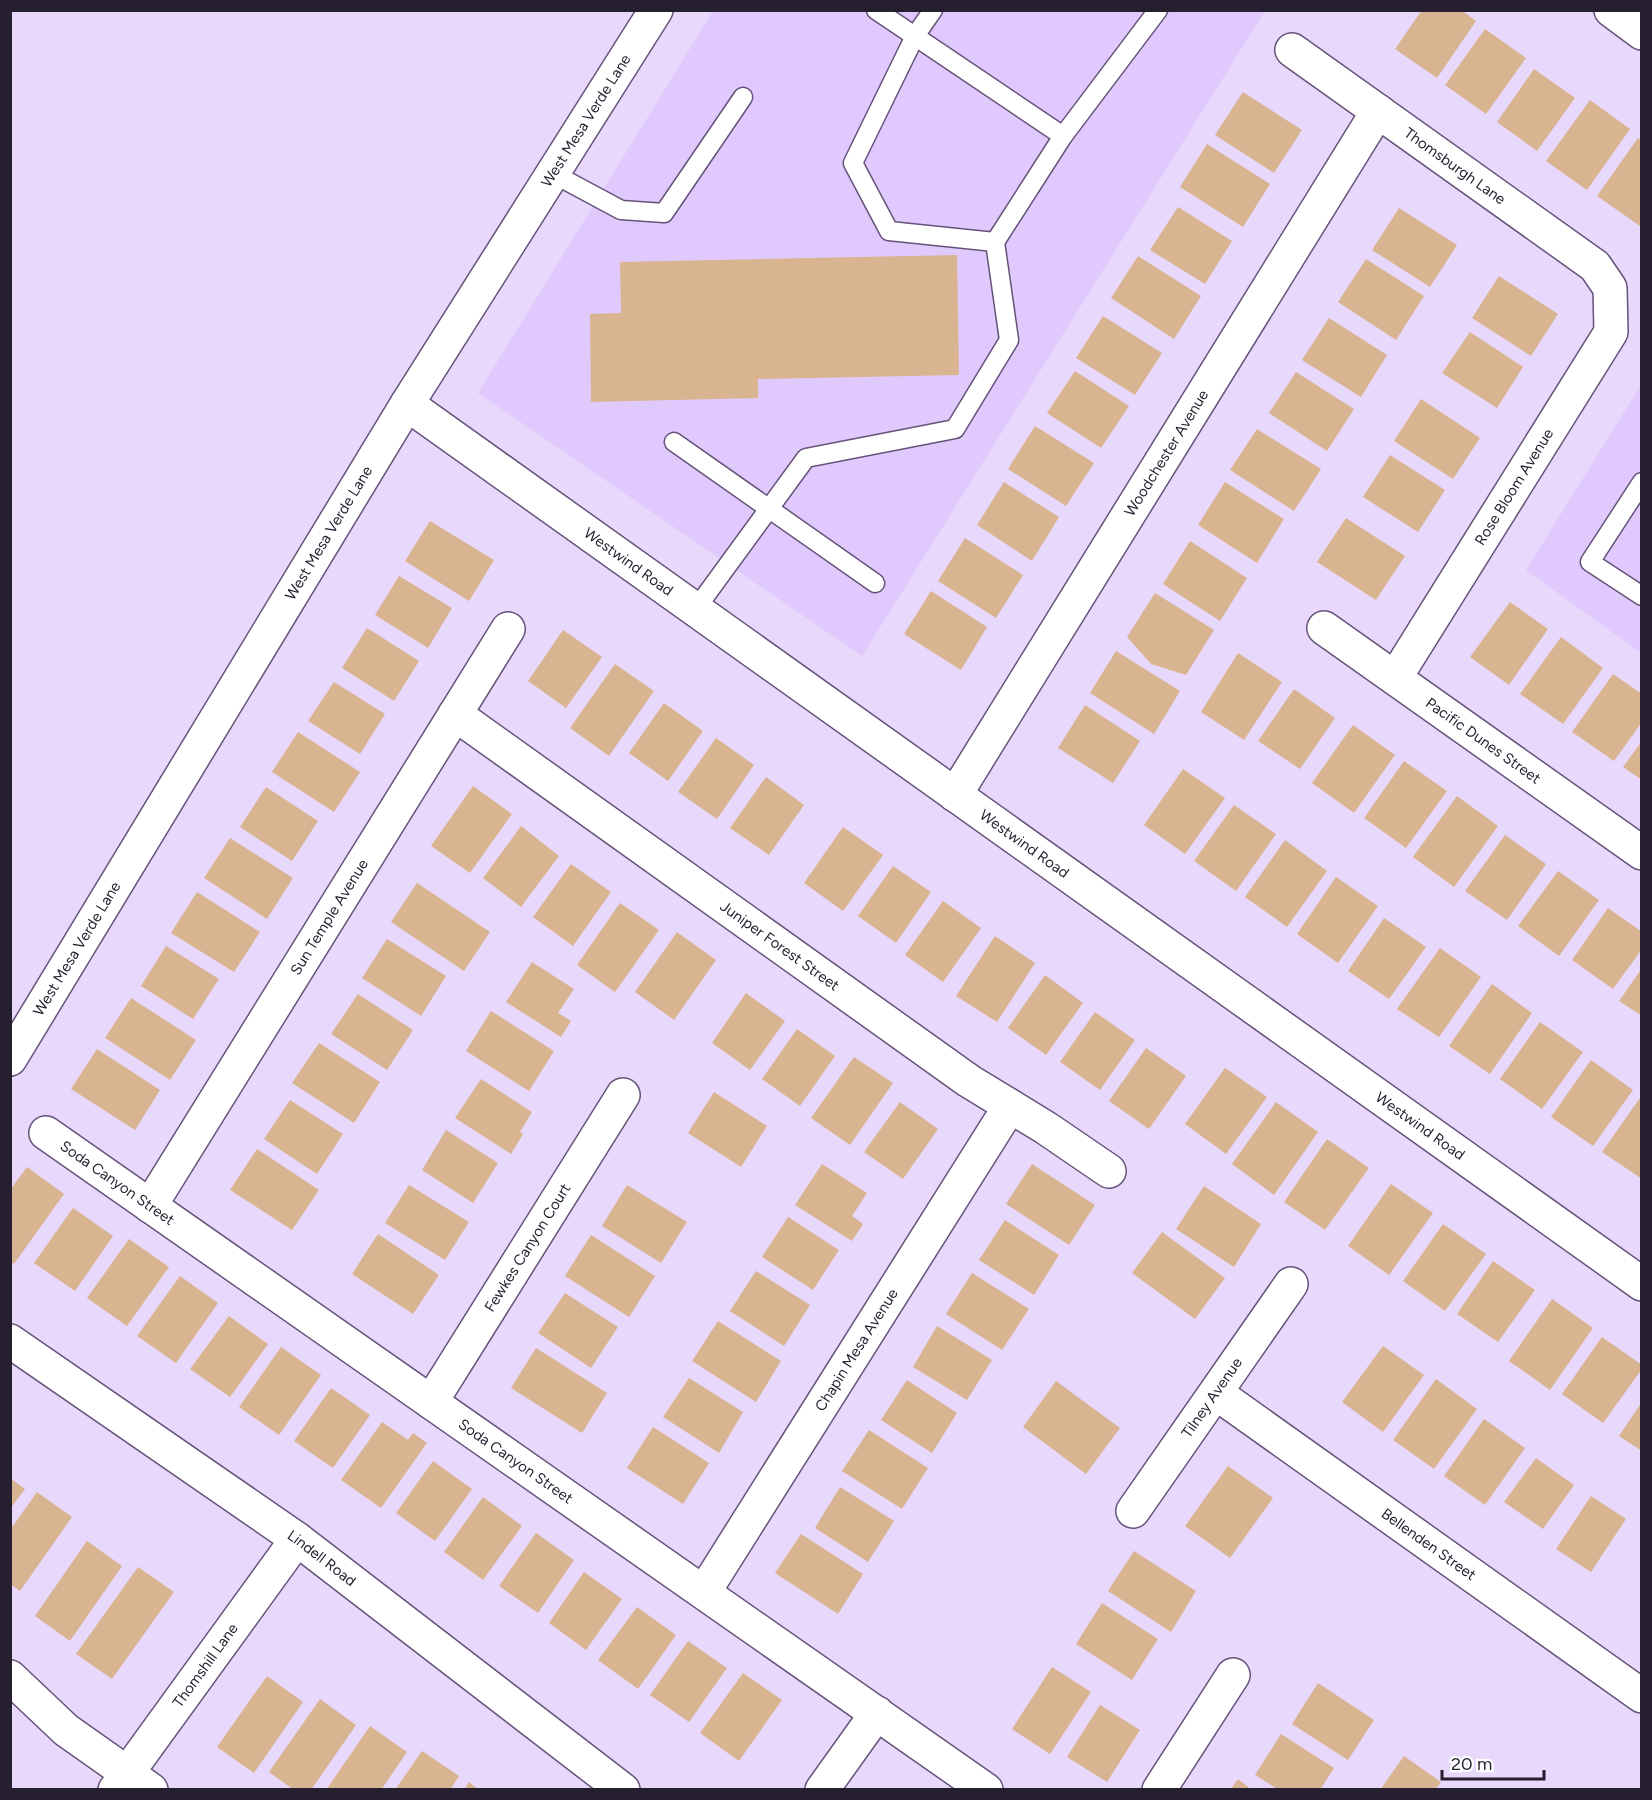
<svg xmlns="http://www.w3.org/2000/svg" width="1652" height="1800" viewBox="0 0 1652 1800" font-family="Figtree,sans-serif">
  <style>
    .built { fill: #e0c9fc }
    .building { fill: #d9b491 }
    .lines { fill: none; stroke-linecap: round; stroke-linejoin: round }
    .service-casing { stroke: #655379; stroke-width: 21 }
    .minor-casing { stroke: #655379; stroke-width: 36 }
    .tertiary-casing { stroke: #655379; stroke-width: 36 }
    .service { stroke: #fff; stroke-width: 18 }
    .minor { stroke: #fff; stroke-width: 33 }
    .tertiary { stroke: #fff; stroke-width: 33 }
    .labels { text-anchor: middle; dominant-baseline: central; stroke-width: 4.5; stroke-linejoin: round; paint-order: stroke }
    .street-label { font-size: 15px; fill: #261f2f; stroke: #fff }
  </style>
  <rect width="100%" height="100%" fill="#e8d8fc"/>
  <g class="built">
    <path d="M713,11H1265L862,656L478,393Z"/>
    <path d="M1641,385V653L1526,570Z"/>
  </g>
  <g class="building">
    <path d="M1422,10H1461L1476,21L1437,78L1395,49Z"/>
    <path d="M1485,29L1526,58L1486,114L1445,85Z"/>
    <path d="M1534,69L1575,98L1537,151L1497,122Z"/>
    <path d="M1243,92L1302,130L1274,173L1215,135Z"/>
    <path d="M1590,100L1630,129L1587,190L1546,161Z"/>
    <path d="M1638,138L1642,141V223L1640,226L1597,196Z"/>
    <path d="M1207,144L1270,184L1243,227L1180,187Z"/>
    <path d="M1178,207L1232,241L1205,284L1150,250Z"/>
    <path d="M1399,208L1457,245L1430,287L1372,250Z"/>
    <path d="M957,255L959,375L758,379V398L591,402L590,314L621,313L620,262Z"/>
    <path d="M1138,256L1201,296L1174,339L1111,298Z"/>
    <path d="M1366,259L1424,296L1396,340L1338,302Z"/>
    <path d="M1499,276L1558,314L1531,356L1472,318Z"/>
    <path d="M1103,316L1162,353L1135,395L1076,358Z"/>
    <path d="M1329,318L1387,355L1361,397L1302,360Z"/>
    <path d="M1470,332L1523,367L1497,408L1442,373Z"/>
    <path d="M1075,371L1129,406L1101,448L1047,413Z"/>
    <path d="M1296,372L1354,409L1327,451L1269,413Z"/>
    <path d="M1421,399L1480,438L1453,479L1394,441Z"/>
    <path d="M1035,426L1094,463L1066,506L1008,469Z"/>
    <path d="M1257,429L1321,469L1294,511L1230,470Z"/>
    <path d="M1390,455L1445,490L1418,532L1363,497Z"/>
    <path d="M1004,482L1059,517L1032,561L977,525Z"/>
    <path d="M1225,482L1284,519L1257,563L1198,525Z"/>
    <path d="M1346,518L1405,556L1376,600L1317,562Z"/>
    <path d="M430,521L494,560L469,601L405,561Z"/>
    <path d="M965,538L1023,575L996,618L938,581Z"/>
    <path d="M1190,541L1247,578L1220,621L1163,584Z"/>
    <path d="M399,576L452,608L428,648L375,615Z"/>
    <path d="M931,591L987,627L961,670L904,634Z"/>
    <path d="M1155,593L1214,630L1186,675L1151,664L1127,637Z"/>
    <path d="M1510,602L1548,629L1509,685L1470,657Z"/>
    <path d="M367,628L419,661L394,701L342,668Z"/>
    <path d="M563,630L602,657L566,708L528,681Z"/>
    <path d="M1561,637L1603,668L1563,724L1520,694Z"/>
    <path d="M1116,651L1180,691L1154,734L1090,693Z"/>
    <path d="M1238,653L1282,682L1244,740L1201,712Z"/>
    <path d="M615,664L654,691L609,756L570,728Z"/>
    <path d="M1613,674L1642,694V722L1614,761L1572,732Z"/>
    <path d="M334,682L385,714L360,754L308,721Z"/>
    <path d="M1294,689L1335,718L1300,769L1258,741Z"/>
    <path d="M664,703L703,731L668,781L629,753Z"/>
    <path d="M1085,705L1140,741L1113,783L1058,748Z"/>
    <path d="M1353,725L1395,755L1354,813L1312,783Z"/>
    <path d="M298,732L360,772L334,812L272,772Z"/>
    <path d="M716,738L754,765L717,819L678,792Z"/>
    <path d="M1642,741V780L1623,767Z"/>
    <path d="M1404,761L1447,791L1406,848L1364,818Z"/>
    <path d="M1183,769L1225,798L1185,854L1144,825Z"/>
    <path d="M766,777L804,805L769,855L730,828Z"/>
    <path d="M473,786L512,814L470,873L431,846Z"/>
    <path d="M266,787L318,821L292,861L240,827Z"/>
    <path d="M1457,796L1498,826L1454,887L1413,857Z"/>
    <path d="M1234,805L1276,834L1236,891L1194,861Z"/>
    <path d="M521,826L559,856L521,907L483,878Z"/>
    <path d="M843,827L883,855L843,911L804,883Z"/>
    <path d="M1505,835L1546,864L1507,920L1465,891Z"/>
    <path d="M230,838L293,878L267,919L204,878Z"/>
    <path d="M1285,840L1327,871L1287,927L1245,897Z"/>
    <path d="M571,864L611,892L573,946L533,917Z"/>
    <path d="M893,866L931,892L896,943L858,916Z"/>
    <path d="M1558,871L1599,900L1559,956L1518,926Z"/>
    <path d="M1336,877L1378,906L1338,963L1297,934Z"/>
    <path d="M417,883L490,932L464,971L391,922Z"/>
    <path d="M197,892L260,932L234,972L171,933Z"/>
    <path d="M943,901L981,928L943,982L905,955Z"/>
    <path d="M620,903L659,930L615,992L577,965Z"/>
    <path d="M1608,908L1642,932V949L1613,989L1572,960Z"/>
    <path d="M1384,918L1426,947L1389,999L1348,971Z"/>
    <path d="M677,932L716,960L674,1020L635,992Z"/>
    <path d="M995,936L1035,963L997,1022L956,996Z"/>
    <path d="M387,939L446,976L421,1016L362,978Z"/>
    <path d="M166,946L219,979L193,1019L141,986Z"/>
    <path d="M1440,948L1481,977L1439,1037L1397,1009Z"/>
    <path d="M532,962L574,989L558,1013L571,1021L561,1037L506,1002Z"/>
    <path d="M1642,968V1016L1619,1001Z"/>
    <path d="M1045,975L1083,1003L1046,1055L1008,1028Z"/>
    <path d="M1492,984L1532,1013L1490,1074L1449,1046Z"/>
    <path d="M746,993L785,1021L750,1070L712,1043Z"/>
    <path d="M358,994L413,1030L387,1070L331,1034Z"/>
    <path d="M131,998L196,1040L170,1080L105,1038Z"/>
    <path d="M491,1011L554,1051L529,1091L466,1051Z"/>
    <path d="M1095,1012L1135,1040L1100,1090L1060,1062Z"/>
    <path d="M1540,1022L1583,1052L1542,1109L1500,1079Z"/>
    <path d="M797,1029L835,1056L800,1106L762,1079Z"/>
    <path d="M319,1043L380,1082L354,1123L292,1083Z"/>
    <path d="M1146,1048L1186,1076L1149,1129L1109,1101Z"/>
    <path d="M97,1049L160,1090L135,1130L71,1089Z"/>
    <path d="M854,1057L893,1083L850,1145L811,1118Z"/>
    <path d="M1591,1060L1633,1090L1593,1146L1551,1117Z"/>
    <path d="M1225,1068L1267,1097L1226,1154L1185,1124Z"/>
    <path d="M481,1079L532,1112L520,1132L523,1134L511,1154L455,1118Z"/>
    <path d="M714,1092L767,1126L741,1167L688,1133Z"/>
    <path d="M1642,1095V1179L1602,1152Z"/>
    <path d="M290,1100L343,1134L317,1174L264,1139Z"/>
    <path d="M900,1102L938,1129L903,1179L864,1152Z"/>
    <path d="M1276,1102L1318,1132L1274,1195L1232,1164Z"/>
    <path d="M446,1130L498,1163L473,1203L422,1170Z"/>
    <path d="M1327,1139L1369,1168L1325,1230L1284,1202Z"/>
    <path d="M257,1149L319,1190L292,1230L230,1190Z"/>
    <path d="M822,1164L867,1193L852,1216L863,1224L852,1241L795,1205Z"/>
    <path d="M1032,1164L1095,1205L1069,1245L1006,1204Z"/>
    <path d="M27,1167L64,1194L14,1264L10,1262V1190Z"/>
    <path d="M1391,1184L1433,1213L1389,1275L1348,1246Z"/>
    <path d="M409,1185L469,1222L445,1260L385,1223Z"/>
    <path d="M627,1185L687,1222L661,1263L602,1226Z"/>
    <path d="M1204,1186L1261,1224L1234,1267L1176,1229Z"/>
    <path d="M73,1208L113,1236L75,1291L34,1263Z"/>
    <path d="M788,1217L839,1250L813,1290L762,1257Z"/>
    <path d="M1005,1220L1059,1255L1034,1295L979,1260Z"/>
    <path d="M1443,1224L1486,1254L1445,1311L1403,1281Z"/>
    <path d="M1162,1232L1225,1278L1195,1319L1132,1273Z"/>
    <path d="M378,1234L439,1275L413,1314L352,1274Z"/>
    <path d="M591,1235L655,1276L629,1317L565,1276Z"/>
    <path d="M129,1239L169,1267L127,1326L87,1298Z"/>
    <path d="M1493,1261L1535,1290L1498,1342L1457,1314Z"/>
    <path d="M756,1271L810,1305L784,1346L730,1311Z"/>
    <path d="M972,1273L1029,1309L1002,1350L946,1314Z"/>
    <path d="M180,1276L218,1303L176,1363L137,1336Z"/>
    <path d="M565,1293L618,1327L591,1368L538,1333Z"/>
    <path d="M1552,1299L1593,1328L1550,1390L1509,1361Z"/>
    <path d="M229,1316L268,1344L230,1397L190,1369Z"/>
    <path d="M718,1321L781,1361L756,1402L692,1361Z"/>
    <path d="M937,1326L992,1360L967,1400L913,1367Z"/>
    <path d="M1602,1337L1642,1365V1369L1603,1423L1562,1394Z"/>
    <path d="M1383,1346L1424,1375L1383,1432L1342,1402Z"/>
    <path d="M281,1347L321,1375L279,1435L239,1407Z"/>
    <path d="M536,1348L607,1393L582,1433L511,1388Z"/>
    <path d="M689,1378L743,1412L719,1453L663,1417Z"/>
    <path d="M1436,1379L1477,1409L1434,1469L1393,1440Z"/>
    <path d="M907,1380L957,1413L932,1453L881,1420Z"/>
    <path d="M1056,1381L1120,1428L1086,1474L1023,1427Z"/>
    <path d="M331,1388L370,1415L333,1468L294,1441Z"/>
    <path d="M1642,1402V1451L1619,1436Z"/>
    <path d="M1484,1419L1525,1448L1485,1505L1444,1476Z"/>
    <path d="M382,1422L408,1440L413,1433L427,1443L381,1508L341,1480Z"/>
    <path d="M653,1427L709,1463L683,1504L627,1468Z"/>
    <path d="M869,1430L928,1468L902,1509L842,1471Z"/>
    <path d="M1536,1458L1574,1485L1543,1529L1504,1502Z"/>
    <path d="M433,1461L472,1489L435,1541L396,1513Z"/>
    <path d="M1228,1466L1273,1498L1230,1558L1185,1526Z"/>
    <path d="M10,1478L25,1489L10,1509Z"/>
    <path d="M840,1487L894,1521L868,1562L815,1528Z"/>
    <path d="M37,1492L72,1517L20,1591L10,1584V1530Z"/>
    <path d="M1591,1496L1626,1519L1591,1572L1556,1549Z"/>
    <path d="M483,1497L522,1526L483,1580L444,1552Z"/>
    <path d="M536,1533L574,1560L538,1613L499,1586Z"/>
    <path d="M801,1534L863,1574L838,1614L775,1573Z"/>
    <path d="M87,1541L122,1566L70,1641L35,1616Z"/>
    <path d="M1134,1551L1196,1591L1171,1632L1108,1591Z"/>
    <path d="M138,1567L174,1592L112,1679L76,1654Z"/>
    <path d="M584,1572L622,1599L586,1650L549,1623Z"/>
    <path d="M1102,1603L1158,1639L1132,1680L1076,1644Z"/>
    <path d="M637,1607L676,1635L638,1689L598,1660Z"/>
    <path d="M688,1641L727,1668L689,1722L650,1695Z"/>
    <path d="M1052,1667L1091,1692L1050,1754L1012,1729Z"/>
    <path d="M743,1673L782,1700L739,1761L700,1733Z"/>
    <path d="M267,1676L303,1702L254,1773L217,1747Z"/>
    <path d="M1318,1683L1374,1720L1348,1760L1292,1724Z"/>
    <path d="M320,1699L356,1725L311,1790H294L269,1772Z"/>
    <path d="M1100,1705L1140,1730L1107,1782L1067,1757Z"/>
    <path d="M370,1726L407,1752L381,1790H326Z"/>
    <path d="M1281,1734L1334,1768L1320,1790H1279L1255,1775Z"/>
    <path d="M422,1751L459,1776L450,1790H395Z"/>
    <path d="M1404,1756L1441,1782L1435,1790H1380Z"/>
    <path d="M1238,1779L1252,1790H1230Z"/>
    <path d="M469,1782L479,1790H464Z"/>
  </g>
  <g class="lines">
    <g class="service-casing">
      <g id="service">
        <path d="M876,10L1063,136"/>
        <path d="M933,10L915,36L853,163L889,231L995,242"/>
        <path d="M552,173L621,210L664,213L743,97"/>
        <path d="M674,442L875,583"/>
        <path d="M1642,482L1590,562L1642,596"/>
        <path d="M695,610L806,458L955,429L1009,340L995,242L1063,136L1158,10"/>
      </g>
    </g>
    <g class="minor-casing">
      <g id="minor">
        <path id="s1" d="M1292,50L1595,266L1610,288L1611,332L1395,678"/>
        <path id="s2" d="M407,404L1642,1284"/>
        <path id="s3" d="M1324,628L1642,853"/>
        <path id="s4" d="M455,714L969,1081L1046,1128L1109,1171"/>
        <path id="s5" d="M955,795L1378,111"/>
        <path id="s6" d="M46,1133L986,1790"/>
        <path id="s7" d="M150,1206L508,629"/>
        <path id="s8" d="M1216,1393L1642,1696"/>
        <path id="s9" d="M431,1402L623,1095"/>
        <path id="s10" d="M1133,1511L1291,1284"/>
        <path id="s11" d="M704,1592L1010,1106"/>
        <path d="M10,1677L66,1730L151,1790"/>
        <path id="s12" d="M115,1790L297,1539"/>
        <path d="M822,1790L877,1713"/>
        <path d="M1159,1790L1233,1675"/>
      </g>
    </g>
    <g class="tertiary-casing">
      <g id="tertiary">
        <path d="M1611,10L1642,33"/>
        <path id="s13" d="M10,1059L407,404L656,10"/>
        <path id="s14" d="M10,1341L297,1539L623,1790"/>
      </g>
    </g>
    <use href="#service" class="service"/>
    <use href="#minor" class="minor"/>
    <use href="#tertiary" class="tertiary"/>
  </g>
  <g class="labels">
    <g class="street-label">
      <text stroke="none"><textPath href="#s13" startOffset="1101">West Mesa Verde Lane</textPath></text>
      <text stroke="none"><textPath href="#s1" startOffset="200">Thomsburgh Lane</textPath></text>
      <text stroke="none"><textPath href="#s5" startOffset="402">Woodchester Avenue</textPath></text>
      <text transform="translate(1514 487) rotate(-58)">Rose Bloom Avenue</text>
      <text stroke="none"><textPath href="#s13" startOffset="615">West Mesa Verde Lane</textPath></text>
      <text stroke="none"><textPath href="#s2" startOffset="272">Westwind Road</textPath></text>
      <text stroke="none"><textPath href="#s3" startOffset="195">Pacific Dunes Street</textPath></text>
      <text stroke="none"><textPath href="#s2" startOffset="758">Westwind Road</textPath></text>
      <text stroke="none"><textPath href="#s7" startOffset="340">Sun Temple Avenue</textPath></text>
      <text stroke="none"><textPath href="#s4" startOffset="399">Juniper Forest Street</textPath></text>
      <text stroke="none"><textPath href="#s13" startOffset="129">West Mesa Verde Lane</textPath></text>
      <text stroke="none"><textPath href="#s2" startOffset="1244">Westwind Road</textPath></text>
      <text stroke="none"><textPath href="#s6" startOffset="87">Soda Canyon Street</textPath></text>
      <text stroke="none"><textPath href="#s9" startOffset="182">Fewkes Canyon Court</textPath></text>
      <text stroke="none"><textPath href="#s11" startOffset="286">Chapin Mesa Avenue</textPath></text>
      <text stroke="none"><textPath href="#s10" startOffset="138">Tilney Avenue</textPath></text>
      <text stroke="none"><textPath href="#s6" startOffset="573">Soda Canyon Street</textPath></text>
      <text stroke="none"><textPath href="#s8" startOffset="261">Bellenden Street</textPath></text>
      <text stroke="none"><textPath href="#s14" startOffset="380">Lindell Road</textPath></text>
      <text stroke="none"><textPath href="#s12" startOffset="154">Thomshill Lane</textPath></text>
    </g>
  </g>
  <rect width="1652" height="1800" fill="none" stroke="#261f2f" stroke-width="24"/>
  <path d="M1442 1770v9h102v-9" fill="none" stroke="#261f2f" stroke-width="3"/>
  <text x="1451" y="1770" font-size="18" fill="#261f2f" stroke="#ffffff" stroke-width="4.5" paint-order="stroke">20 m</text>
</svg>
